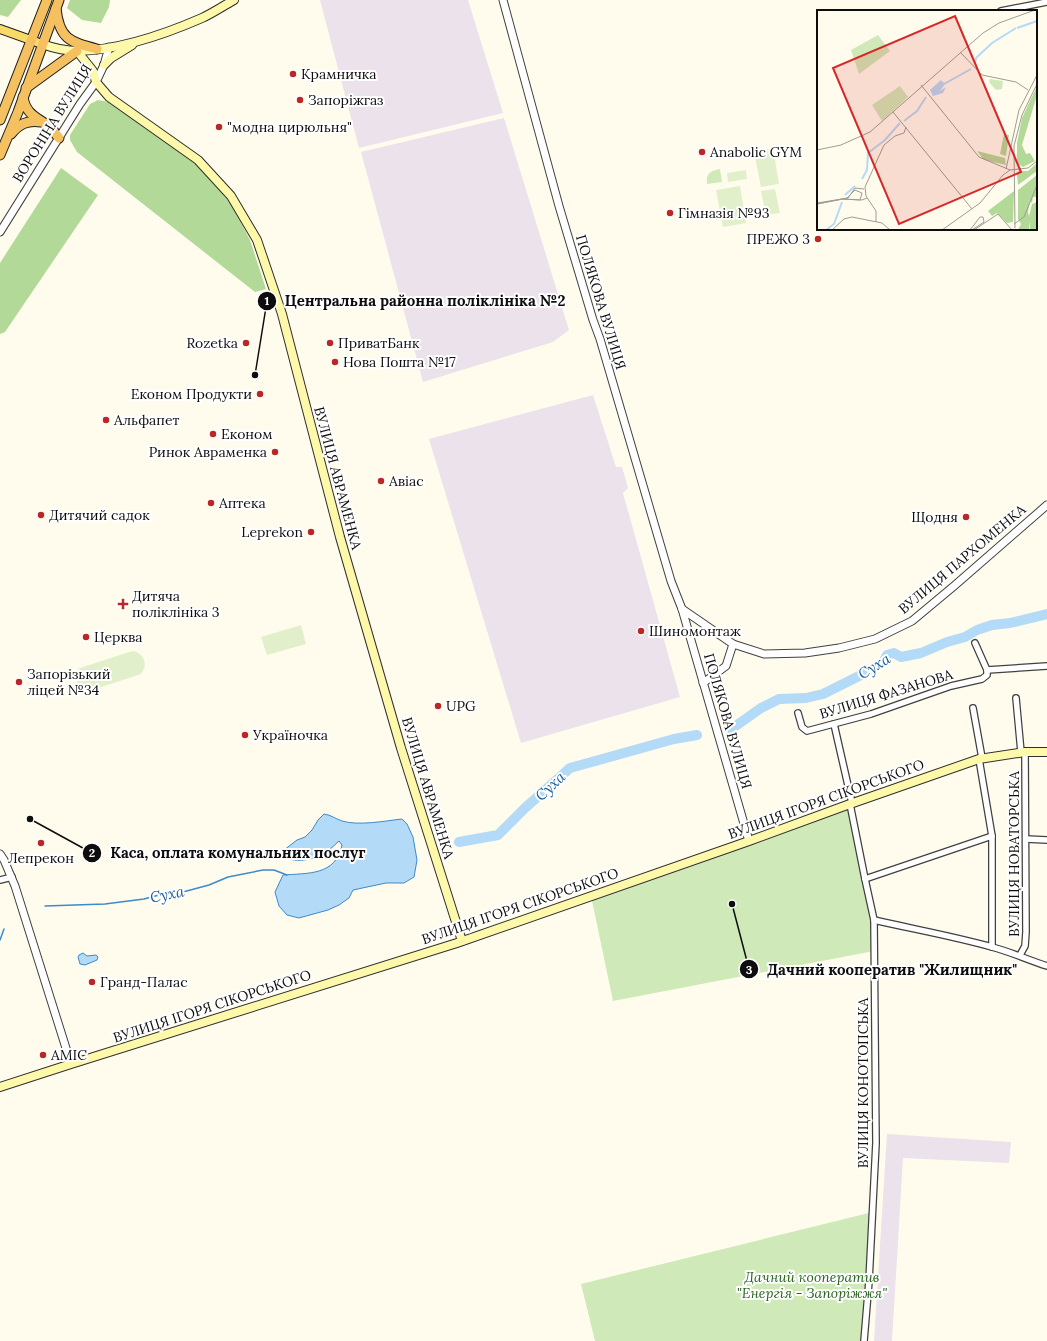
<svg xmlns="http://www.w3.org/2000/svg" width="1047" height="1341" viewBox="0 0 1047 1341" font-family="Lora,serif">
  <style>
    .industrial { fill: #ebe2ec }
    .green { fill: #cfe9b8 }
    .forest { fill: #b2d997 }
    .pitch { fill: #e1f0ca }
    .water { fill: #b3daf6; stroke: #3b8bcc }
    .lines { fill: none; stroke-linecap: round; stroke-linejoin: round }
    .stream { stroke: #3b8bcc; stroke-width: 1.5 }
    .river { stroke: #b3daf6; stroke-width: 10 }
    .minor-casing { stroke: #404040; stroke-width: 8 }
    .tertiary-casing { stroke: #404040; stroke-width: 9 }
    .secondary-casing { stroke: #2f2f2f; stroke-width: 10 }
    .primary-casing { stroke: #1e1e1e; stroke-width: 10 }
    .trunk-casing { stroke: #1e1e1e; stroke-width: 11 }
    .minor { stroke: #fff; stroke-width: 5.5 }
    .tertiary { stroke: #fff; stroke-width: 7 }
    .secondary { stroke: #fef9aa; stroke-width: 8 }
    .primary { stroke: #f7db66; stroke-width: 8 }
    .trunk { stroke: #f5c05f; stroke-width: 9 }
    .poi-dot { fill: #bc2726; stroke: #fff; stroke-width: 1.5 }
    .labels { text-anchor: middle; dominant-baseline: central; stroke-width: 4; stroke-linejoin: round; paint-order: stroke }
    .poi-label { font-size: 14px; fill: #0d0d0d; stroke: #fff; text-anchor: start }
    .street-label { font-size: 14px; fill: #0d0d0d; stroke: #fff }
    .park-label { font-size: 14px; font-style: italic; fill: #29651e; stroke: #fff }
    .water-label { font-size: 15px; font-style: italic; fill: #185d9e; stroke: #fff }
    .inset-river { fill: none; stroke: #b3daf6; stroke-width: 2 }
    .inset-road { fill: none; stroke: #9e9c94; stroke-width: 1 }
    .view { fill: #d62828; fill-opacity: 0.15; stroke: #d62828; stroke-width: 2 }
    .inset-edge { fill: none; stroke: #0d0d0d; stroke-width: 2 }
    .leader { fill: none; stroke: #0d0d0d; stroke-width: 1.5 }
    .callout-dot { fill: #0d0d0d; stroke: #fff; stroke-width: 1.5 }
    .mark-label { font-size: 12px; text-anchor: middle; font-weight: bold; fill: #fff }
    .callout-label { font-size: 15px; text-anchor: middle; font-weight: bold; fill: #0d0d0d; stroke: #fff; stroke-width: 4; stroke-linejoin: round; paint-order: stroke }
  </style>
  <rect width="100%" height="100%" fill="#fffcee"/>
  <g class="industrial">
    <path d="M320,0H468L503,113L359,148Z"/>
    <path d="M504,118L569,330L553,342L423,382L361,152Z"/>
    <path d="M593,395L616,467H622L628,488L623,493L680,697L521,743L429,439Z"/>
    <path d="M887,1134L1011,1142L1009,1163L903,1158L892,1341H874Z"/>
  </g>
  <g class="green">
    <path d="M720,169L722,182L707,184C706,173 710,171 720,169Z"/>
    <path d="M852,803L874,920V951L613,1001L591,896Z"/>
    <path d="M873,1212L864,1341H595L581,1284Z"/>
  </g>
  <g class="forest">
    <path d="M0,0H21L8,17L0,15Z"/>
    <path d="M70,0H110L109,7L101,23L82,20L67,8Z"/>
    <path d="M98,100L109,102L197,164L232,205L250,240L266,289L255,292L77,152L70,140V135L90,104Z"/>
    <path d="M61,168L98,195L5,332L0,334V263Z"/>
  </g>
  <g class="pitch">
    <path d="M773,148L779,184L761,187L754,152Z"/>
    <path d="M746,170L747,179L728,182L727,173Z"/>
    <path d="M740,186L746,223L723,227L716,190Z"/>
    <path d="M775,189L780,213L766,215L761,191Z"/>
    <path d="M301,625L306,644L267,655L261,637Z"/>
    <path d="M134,651C145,655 148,665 141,674L92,690C78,691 71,678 80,668L129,652Z"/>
  </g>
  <g class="water">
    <path d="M324,814C331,815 336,819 342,821C359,826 384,821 402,819L407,824L413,837L417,860L414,877L404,883H386L353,890L349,898L339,905L328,910L299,918L287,915L279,906L275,892L283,875C307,873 336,876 342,845L339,841C333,847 326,853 317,857C309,860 284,865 284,850L297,840L305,837L312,830L318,820Z"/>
    <path d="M83,953L87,956L96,955L98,957L97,960L85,965L80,964L78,957L79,955Z"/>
  </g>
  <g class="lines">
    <g class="stream">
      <path d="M45,906L105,904L144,899L159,895L183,892L209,885L228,877L263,870H274L287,875"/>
      <path d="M0,940L4,929"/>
    </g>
    <g class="river">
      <path d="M730,730L761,708L779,699L806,698L823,694L871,670L884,661L887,655L894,653L901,657L921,653L947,642L965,637L977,630L992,625L1010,623L1047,614"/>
      <path d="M459,842L498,835L525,808L570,768L674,739L697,735"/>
    </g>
    <g class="minor-casing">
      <g id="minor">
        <path d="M1001,11L1047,2"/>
        <path d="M987,670L1047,666"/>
        <path d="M1016,698L1021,752"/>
        <path d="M973,708L982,758"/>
        <path d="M798,713L802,727L807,731L871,714L951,686L982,679L987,675V670L975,643"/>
        <path d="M834,724L852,803"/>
        <path d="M979,759L992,836V947"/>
        <path d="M850,804L865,879L874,920L876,1143L869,1281L864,1341"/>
        <path d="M1026,839L1047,840"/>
        <path d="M865,879L992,836"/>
        <path d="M0,880L12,877"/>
        <path d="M874,920C913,929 953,936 992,947C1011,952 1028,960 1047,966"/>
        <path d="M1020,955L1025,946L1026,932L1025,752"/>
      </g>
    </g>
    <g class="tertiary-casing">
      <g id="tertiary">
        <path d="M503,0L559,206L593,320L600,339L671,581L682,609L749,841"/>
        <path d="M0,232L80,104L96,82L104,65L109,47"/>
        <path d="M682,609L733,644"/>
        <path d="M703,683L726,666L733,644L764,654L805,653L839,648L875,639L912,621L954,586L1047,505"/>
        <path d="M0,854L4,860L15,886L71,1064"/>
      </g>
    </g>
    <g class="secondary-casing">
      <g id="secondary">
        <path d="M42,44C53,48 66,51 78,51C120,50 163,35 202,18C213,13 223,6 234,0"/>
        <path d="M77,51L93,71L96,82L109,97L198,160L231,196L257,240L282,314L340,537L401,748L462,941"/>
        <path d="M104,65L111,58L132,45"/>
        <path d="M0,1087L71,1064L457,943L749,841L850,804L979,759L1025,752H1047"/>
      </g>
    </g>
    <g class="primary-casing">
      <path id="primary" d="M0,29L42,44"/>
    </g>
    <g class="trunk-casing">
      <g id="trunk">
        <path d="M56,8C59,39 70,42 97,49"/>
        <path d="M26,88L77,51"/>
        <path d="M23,97C26,117 41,118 53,130C55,133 57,136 59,138"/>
        <path d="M0,120L47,0"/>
        <path d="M11,134C19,124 27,120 41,122"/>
        <path d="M0,155L18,112L59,0"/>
      </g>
    </g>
    <use href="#minor" class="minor"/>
    <use href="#tertiary" class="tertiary"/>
    <use href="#secondary" class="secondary"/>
    <use href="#primary" class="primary"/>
    <use href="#trunk" class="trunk"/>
  </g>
  <g class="poi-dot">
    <circle cx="293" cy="74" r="4"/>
    <circle cx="300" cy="100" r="4"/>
    <circle cx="219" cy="127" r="4"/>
    <circle cx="702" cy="152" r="4"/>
    <circle cx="670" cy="213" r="4"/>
    <circle cx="818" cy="239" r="4"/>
    <circle cx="246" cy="343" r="4"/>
    <circle cx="330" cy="343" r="4"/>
    <circle cx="335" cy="362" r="4"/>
    <circle cx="260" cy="394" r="4"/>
    <circle cx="106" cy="420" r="4"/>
    <circle cx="213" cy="434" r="4"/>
    <circle cx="275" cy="452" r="4"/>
    <circle cx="381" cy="481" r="4"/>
    <circle cx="211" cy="503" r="4"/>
    <circle cx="41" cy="515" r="4"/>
    <circle cx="966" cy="517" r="4"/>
    <circle cx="311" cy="532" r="4"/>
    <path d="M121 598h4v4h4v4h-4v4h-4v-4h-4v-4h4z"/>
    <circle cx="641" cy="631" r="4"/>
    <circle cx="86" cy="637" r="4"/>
    <circle cx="19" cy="682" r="4"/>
    <circle cx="438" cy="706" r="4"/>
    <circle cx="245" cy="735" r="4"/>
    <circle cx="41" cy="843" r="4"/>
    <circle cx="92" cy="982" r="4"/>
    <circle cx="43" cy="1055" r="4"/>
  </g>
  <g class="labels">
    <g class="poi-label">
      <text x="301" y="74">Крамничка</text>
      <text x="308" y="100">Запоріжгаз</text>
      <text x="227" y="127">"модна цирюльня"</text>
      <text x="710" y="152">Anabolic GYM</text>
      <text x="678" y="213">Гімназія №93</text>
      <text x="810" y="239" text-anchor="end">ПРЕЖО 3</text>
      <text x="238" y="343" text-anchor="end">Rozetka</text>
      <text x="338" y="343">ПриватБанк</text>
      <text x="343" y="362">Нова Пошта №17</text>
      <text x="252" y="394" text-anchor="end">Економ Продукти</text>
      <text x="114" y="420">Альфапет</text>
      <text x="221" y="434">Економ</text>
      <text x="267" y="452" text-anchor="end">Ринок Авраменка</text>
      <text x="389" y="481">Авіас</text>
      <text x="219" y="503">Аптека</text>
      <text x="49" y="515">Дитячий садок</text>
      <text x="958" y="517" text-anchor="end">Щодня</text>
      <text x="303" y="532" text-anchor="end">Leprekon</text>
      <text x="132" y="596">Дитяча<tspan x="132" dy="16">поліклініка 3</tspan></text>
      <text x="649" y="631">Шиномонтаж</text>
      <text x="94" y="637">Церква</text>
      <text x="27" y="674">Запорізький<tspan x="27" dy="16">ліцей №34</tspan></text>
      <text x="446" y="706">UPG</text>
      <text x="253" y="735">Україночка</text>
      <text x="41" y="858" text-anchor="middle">Лепрекон</text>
      <text x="100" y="982">Гранд-Палас</text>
      <text x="51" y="1055">AMIC</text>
    </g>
    <g class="street-label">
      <text transform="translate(52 123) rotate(-58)">ВОРОНІНА ВУЛИЦЯ</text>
      <text transform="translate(601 302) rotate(73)">ПОЛЯКОВА ВУЛИЦЯ</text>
      <text transform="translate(338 478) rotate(75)">ВУЛИЦЯ АВРАМЕНКА</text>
      <text transform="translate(962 559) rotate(-40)">ВУЛИЦЯ ПАРХОМЕНКА</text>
      <text transform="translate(886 694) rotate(-17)">ВУЛИЦЯ ФАЗАНОВА</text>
      <text transform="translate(728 721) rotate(74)">ПОЛЯКОВА ВУЛИЦЯ</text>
      <text transform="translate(428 788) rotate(73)">ВУЛИЦЯ АВРАМЕНКА</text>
      <text transform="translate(826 799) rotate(-20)">ВУЛИЦЯ ІГОРЯ СІКОРСЬКОГО</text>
      <text transform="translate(1014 854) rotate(-90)">ВУЛИЦЯ НОВАТОРСЬКА</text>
      <text transform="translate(520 906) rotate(-19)">ВУЛИЦЯ ІГОРЯ СІКОРСЬКОГО</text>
      <text transform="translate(212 1006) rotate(-18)">ВУЛИЦЯ ІГОРЯ СІКОРСЬКОГО</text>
      <text transform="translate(863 1083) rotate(-90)">ВУЛИЦЯ КОНОТОПСЬКА</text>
    </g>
    <g class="park-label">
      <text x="812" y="1277">Дачний кооператив<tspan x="812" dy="16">"Енергія - Запоріжжя"</tspan></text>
    </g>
    <g class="water-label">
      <text transform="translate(874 666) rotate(-32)">Суха</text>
      <text transform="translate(550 786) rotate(-43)">Суха</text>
      <text transform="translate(167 894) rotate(-11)">Суха</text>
    </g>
  </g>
  <g transform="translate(817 10)">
    <rect width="220" height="220" fill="#fffcee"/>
    <path d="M61,25L73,41L42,64L34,40ZM173,69L186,71L185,79L179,80L172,72ZM83,76L91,87L65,111L55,95Z" fill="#cfe9b8"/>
    <path d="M220,76V85L205,135L209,144L213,143L218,151L206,157L200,153V133L205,108ZM187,124L192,125L189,146L183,144ZM160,141L188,148L189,155L167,150ZM220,153V161L201,175L200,164L202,161H211ZM220,165V187H216L215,193L213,191L211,202L212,206L215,194L220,192V220H213L212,211V220H201L204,214L201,209V180ZM197,181L196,212L190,213L180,203L175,206L171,201Z" fill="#b2d997"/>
    <path d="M124,70L128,74L123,81L129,77L126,83L116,86L113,80Z" fill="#b3daf6"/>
    <path class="inset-river" d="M200,18L220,11M158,54L159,48L175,33L199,18M127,74L154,59M87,111L100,101L109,87M45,169L50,160L51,143L68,130L83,113M28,185L38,176M2,220H9L17,214L25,192"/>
    <path class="inset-road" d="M143,42L165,65L199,72L211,80M104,75L162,147L193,160M76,102L155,199M0,140L24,135L53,122L166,23L182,13L218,0M189,159L202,100L220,65M27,189L45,190L50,188M0,193L31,188L38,178L47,179M0,194L26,189L30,188L38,180L45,183L43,190L25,189L0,194M59,212V201L49,186L48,177L67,135L78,126L87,123L89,117M197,214L207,207L220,175M198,218L197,136L205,105L220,74M15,220L27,209L35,207L65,213L73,220M125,220L163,193L186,165L193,160L211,158L220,151M153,220L163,207H166L167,212L155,220M157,220L181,204L195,220"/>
    <path class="view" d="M138,6L204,162L82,214L16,58Z"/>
    <rect width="220" height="220" class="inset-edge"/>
  </g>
  <path class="leader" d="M255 375L267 301M30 819L92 853M732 904L749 969"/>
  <g class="callout-dot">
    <circle cx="255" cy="375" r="4"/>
    <circle cx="30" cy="819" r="4"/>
    <circle cx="732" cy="904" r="4"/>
    <circle cx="267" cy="301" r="10"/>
    <circle cx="92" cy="853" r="10"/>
    <circle cx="749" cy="969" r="10"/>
  </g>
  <g class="mark-label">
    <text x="267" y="305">1</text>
    <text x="92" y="857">2</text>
    <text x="749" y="974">3</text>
  </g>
  <g class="callout-label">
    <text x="425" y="306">Центральна районна поліклініка №2</text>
    <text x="238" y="858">Каса, оплата комунальних послуг</text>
    <text x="892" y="975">Дачний кооператив "Жилищник"</text>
  </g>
</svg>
